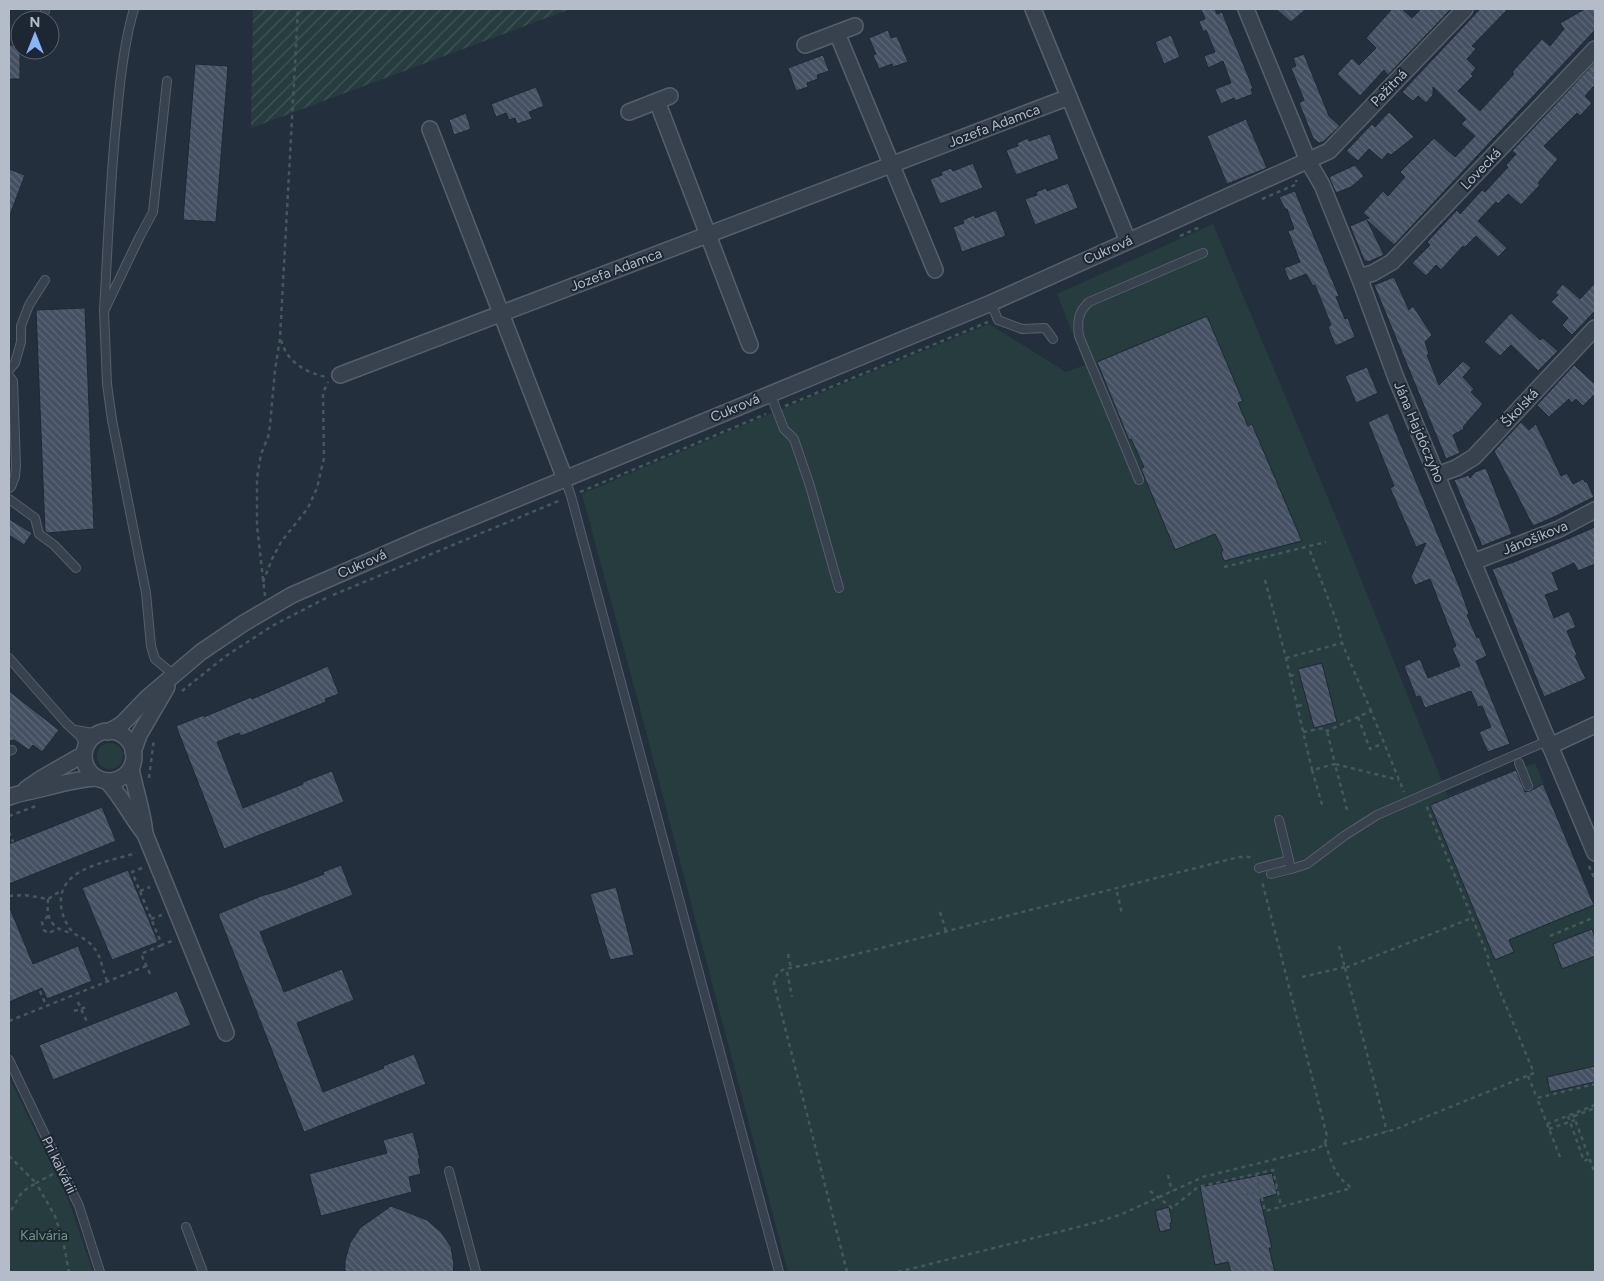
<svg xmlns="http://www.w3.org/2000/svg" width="1604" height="1281" viewBox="0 0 1604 1281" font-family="Figtree,sans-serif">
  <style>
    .green { fill: #263c3f }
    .garden { fill: url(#garden-furrows) }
    .building { fill: url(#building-back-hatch); stroke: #1f2835 }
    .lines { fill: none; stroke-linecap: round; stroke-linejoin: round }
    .lane-casing { stroke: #565f6c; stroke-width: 10 }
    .street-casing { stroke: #565f6c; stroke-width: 18 }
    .path { stroke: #44595c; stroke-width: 2.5; stroke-dasharray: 4 4; stroke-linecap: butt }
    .lane { stroke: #38414e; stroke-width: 8 }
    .street { stroke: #38414e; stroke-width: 15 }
    .labels { text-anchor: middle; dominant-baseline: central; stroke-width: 4; stroke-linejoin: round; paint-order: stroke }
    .street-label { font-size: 14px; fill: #b4bcc9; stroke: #1d2633 }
    .park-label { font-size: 14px; fill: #6b9a76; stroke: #1d2633 }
  </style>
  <defs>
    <pattern id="garden-furrows" width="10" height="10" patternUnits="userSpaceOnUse" patternTransform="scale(1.25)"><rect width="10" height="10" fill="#263c3f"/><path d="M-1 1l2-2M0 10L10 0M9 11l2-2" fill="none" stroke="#435659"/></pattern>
    <pattern id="building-back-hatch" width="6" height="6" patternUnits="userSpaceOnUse" patternTransform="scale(1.25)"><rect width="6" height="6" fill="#455162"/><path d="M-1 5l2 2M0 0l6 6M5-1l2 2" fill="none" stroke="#5d6877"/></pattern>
  </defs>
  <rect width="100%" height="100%" fill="#242f3e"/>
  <g class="green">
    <path d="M1213,224L1336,517L1448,796L1535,763L1595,908V1272H788L639,705L582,494L777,411L989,324L1066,372L1085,365L1057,294Z"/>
    <circle cx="110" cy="756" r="13"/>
    <path d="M9,1077L68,1199L93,1272H9Z"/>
  </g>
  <path class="garden" d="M253,9H570L251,128Z"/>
  <g class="building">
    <path d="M1201,9H1215L1217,14L1222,12L1253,88L1251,89L1253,94L1235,101L1234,98L1221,104L1215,89L1231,83L1223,61L1208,68L1204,56L1215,52L1206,30L1203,32L1199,21L1205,19Z"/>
    <path d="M1276,9H1306L1291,22Z"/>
    <path d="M1392,9H1402L1412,18L1421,9H1451L1388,75L1384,70L1360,96L1337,74L1352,58L1359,65L1376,48L1366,38Z"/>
    <path d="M1480,9H1508L1472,46L1476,49L1467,59L1476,68L1471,74L1473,76L1458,91L1480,111L1514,74L1512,72L1542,39L1550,46L1564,29L1560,23L1585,9H1595V30L1394,245L1367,220L1384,255L1368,262L1364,260L1350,226L1369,218L1363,213L1383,191L1388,196L1405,177L1400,172L1434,138L1455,157L1475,136L1461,124L1466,119L1433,87V95L1426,103L1418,96L1413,101L1402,92Z"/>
    <path d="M888,30L891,38L897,36L908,62L893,67L892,64L879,69L873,55L876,54L869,38Z"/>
    <path d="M1171,35L1180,57L1164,64L1155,42Z"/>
    <path d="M9,45L20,46V79H9Z"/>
    <path d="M1304,54L1329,116L1340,126L1323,142L1319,143L1313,138L1299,103L1304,100L1291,68L1296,66L1293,58Z"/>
    <path d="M823,55L829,71L817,75L818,79L807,83L808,87L796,91L788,68Z"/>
    <path d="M1595,62V85L1585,96L1592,103L1580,116L1577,113L1544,146L1558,159L1538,183L1540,185L1521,205L1508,194L1498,204L1496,202L1478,221L1507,248L1498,257L1476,236L1465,247L1463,246L1441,270L1436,265L1426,276L1412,263L1430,245L1427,242L1457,210L1460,214L1482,190L1485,192L1508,167L1506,165L1516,154L1512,151Z"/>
    <path d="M195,64L228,66L216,222L183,220Z"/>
    <path d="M536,87L544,106L529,112L532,119L517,124L515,118L509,120L506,113L496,117L491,104Z"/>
    <path d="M1389,112L1414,137L1391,155L1388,153L1382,160L1369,149L1358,161L1346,151L1372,124L1375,127Z"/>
    <path d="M466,113L471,129L454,135L449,120Z"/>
    <path d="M1246,119L1267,168L1227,184L1207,136Z"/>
    <path d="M1050,134L1059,159L1016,175L1006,150L1018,146L1017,143L1028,138L1029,141Z"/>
    <path d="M973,163L983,188L940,204L930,179L942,175L941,172L951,168L953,171Z"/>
    <path d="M1355,165L1364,176L1351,187L1336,193L1329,177Z"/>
    <path d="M9,169L25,175L10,215H9Z"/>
    <path d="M1068,183L1078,208L1035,225L1025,199L1037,195L1036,192L1046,188L1047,191Z"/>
    <path d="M1295,191L1339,296L1336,297L1345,319L1348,318L1355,337L1338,345H1335L1328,327L1331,325L1315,285L1313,286L1306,274L1289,281L1284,268L1300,262L1288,231L1294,229L1287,209H1285L1279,197Z"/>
    <path d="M996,210L1006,236L962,252L953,227L964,223L963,220L974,215L975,218Z"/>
    <path d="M1394,277L1409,310L1413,306L1432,335L1425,342L1429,354L1427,355L1439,385L1463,361L1471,368L1463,377L1474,389L1471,392L1483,404L1463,427L1464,429L1453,435L1460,453L1446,459L1374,285Z"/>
    <path d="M1595,283V311L1572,335L1562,325L1568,318L1551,302L1558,295L1555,293L1563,284L1580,299Z"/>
    <path d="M85,308L94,529L47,533L45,531L36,310Z"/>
    <path d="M1511,313L1540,340L1543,338L1558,351L1538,371L1511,345L1500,356L1484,342Z"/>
    <path d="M1207,316L1243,401L1238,403L1248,426L1252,424L1302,541L1224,561L1221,553L1223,550L1215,534L1175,550L1141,469L1144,467L1131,439L1129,440L1097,362Z"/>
    <path d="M1574,365L1595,384V394L1583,406L1576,399L1572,403L1569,399L1549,417L1537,405Z"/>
    <path d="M1367,367L1378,393L1356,403L1345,376Z"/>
    <path d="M1388,413L1461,591L1469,614L1467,615L1477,638L1479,637L1487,656L1476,661L1510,744L1488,752L1479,732L1491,727L1482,706L1478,707L1471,691L1425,708L1420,696L1416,697L1404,666L1420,659L1428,678L1460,666L1452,648L1456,646L1430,579L1415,585L1411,577L1426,543L1416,547L1390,488L1394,486L1368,422Z"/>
    <path d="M1521,422L1529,430L1536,424L1561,476L1567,473L1573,484L1583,479L1585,482H1587L1594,497L1556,516L1533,526L1494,451Z"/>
    <path d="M1486,468L1512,534L1482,546L1454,480L1469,475L1470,478L1475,472Z"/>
    <path d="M9,519L32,533L24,545L9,535Z"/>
    <path d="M1595,527V564L1578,571L1574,563L1552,573L1559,590L1545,595L1554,618L1569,611L1576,627L1567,631L1577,655L1575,656L1586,679L1544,697L1492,569L1514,562Z"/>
    <path d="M1322,663L1337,722L1314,728L1298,669Z"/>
    <path d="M328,666L339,694L325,699L326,702L241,736L239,733L217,742L243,808L303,784V782L332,771L344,802L224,849L176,726L204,715V717L251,697L252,699Z"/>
    <path d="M9,691L59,730L42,752L33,745L29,750L14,740L9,741Z"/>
    <path d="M1516,770L1525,792L1530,791L1543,784L1594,905L1509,940L1514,952L1495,960L1430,805Z"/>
    <path d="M102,807L116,841L9,884V844Z"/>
    <path d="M341,865L353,895L260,932L284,992L342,969L354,1000L297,1023L323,1092L384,1068L383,1066L414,1054L426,1084L304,1132L218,914L261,896L285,889L324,874L323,872Z"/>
    <path d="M128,870L158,942L112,960L82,888Z"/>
    <path d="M616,887L634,955L610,960L590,894Z"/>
    <path d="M9,906L33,964L78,946L92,981L47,999L42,988L9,1002Z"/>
    <path d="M1592,929L1595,938V956L1562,969L1553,944Z"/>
    <path d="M177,991L191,1025L53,1080L39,1045Z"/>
    <path d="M1595,1066V1082L1550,1092L1547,1077Z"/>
    <path d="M413,1132L420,1159H418L421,1174L409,1177L412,1192L321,1216L309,1174L387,1153L383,1140Z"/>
    <path d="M1272,1173L1277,1194L1260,1199L1272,1248H1269L1275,1272H1231L1228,1262L1215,1265L1200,1187Z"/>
    <path d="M391,1206L427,1220L441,1232L451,1247L454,1265L453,1272H345V1261L350,1243L360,1228Z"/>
    <path d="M1169,1207L1172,1222L1170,1223L1171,1229L1160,1232L1155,1211Z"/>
  </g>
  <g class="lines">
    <g class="lane-casing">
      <g id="lane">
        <path d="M45,9V11"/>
        <path d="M134,9C124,42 120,79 117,114C110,179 108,245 104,311L139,238L153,212L167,81"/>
        <path d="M991,303L998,320L1022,329L1045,328L1053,339"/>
        <path d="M104,311L107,384L112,420L146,593L151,646L155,659L174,675"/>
        <path d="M9,370L15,363L21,342V326L29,305L45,280"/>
        <path d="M9,376L13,381L16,466L15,477L11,487L9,488"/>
        <path d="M770,393L784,429L794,439L810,486L839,588"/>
        <path d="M565,479L571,496L779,1272"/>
        <path d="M1139,480L1079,336C1077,321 1078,312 1089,302L1203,253"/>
        <path d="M9,499L35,518L39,534L54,545L76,568"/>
        <path d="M9,658L66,723L80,736L86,747"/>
        <path d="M75,730L99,734"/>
        <path d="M9,751L12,750"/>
        <path d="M1519,763L1528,786"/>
        <path d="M1279,820L1289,860"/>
        <path d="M1259,868L1289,860L1291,869L1307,864L1344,836L1377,815L1547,741"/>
        <path d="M1271,874L1291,869"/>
        <path d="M9,1060L79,1206L100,1272"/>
        <path d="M449,1171L476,1272"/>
        <path d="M186,1227L203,1272"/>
      </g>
    </g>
    <g class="street-casing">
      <g id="street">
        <path d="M1033,9L1128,241"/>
        <path d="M1246,9L1308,161L1322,185L1359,277L1396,378L1595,853"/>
        <path d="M837,33L935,270"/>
        <path d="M805,45L855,26"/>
        <path d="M657,101L750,345"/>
        <path d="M629,112L670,96"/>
        <path d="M430,129L565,479"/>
        <path d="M1359,277L1373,273L1392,262L1595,49"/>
        <path d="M340,375L1069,97"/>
        <path d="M1437,475L1456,468L1474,457L1595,328"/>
        <path d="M1473,562L1559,529L1595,510"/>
        <circle cx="109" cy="756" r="25"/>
        <path d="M108,732L122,724L148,697L201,652L244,623L292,595L422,538L991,303L1329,151L1465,9"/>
        <path d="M1550,746L1595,725"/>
        <path d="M133,752L139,735L167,687"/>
        <path d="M131,768C135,790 143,811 145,834L226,1033"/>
        <path d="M107,781C122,797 131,817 145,834"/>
        <path d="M26,789L42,778L84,754"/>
        <path d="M9,797C22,792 35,791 48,787C64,783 79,779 96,778"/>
      </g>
    </g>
    <g class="path">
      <path d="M1262,199L1297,184L1296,180"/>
      <path d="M1180,236L1200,227"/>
      <path d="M281,340C287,362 305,372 326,377"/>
      <path d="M785,406L988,322"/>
      <path d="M580,492L766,414"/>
      <path d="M1310,551L1338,625L1342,643L1371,711"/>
      <path d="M1224,567L1326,542"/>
      <path d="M1265,580L1286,658L1312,770L1335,764L1327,731"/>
      <path d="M263,582L272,559L281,542L308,508L317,488L324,458L323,393L328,382"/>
      <path d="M333,595L561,500"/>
      <path d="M265,596L257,526V478L261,454L268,437L270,426L275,370L280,338L298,9"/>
      <path d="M1286,658L1342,643"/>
      <path d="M1290,676L1297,674"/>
      <path d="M182,691L226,656L272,626L328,597"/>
      <path d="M1298,706L1306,704"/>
      <path d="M1358,717L1370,749L1379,745"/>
      <path d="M1303,732L1324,728L1327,731L1371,711L1404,792"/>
      <path d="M1312,770L1323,808"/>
      <path d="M149,778L154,739"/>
      <path d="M1347,810L1335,764L1399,780"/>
      <path d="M9,816L36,806"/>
      <path d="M9,832L13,842"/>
      <path d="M1589,866L1595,880"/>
      <path d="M142,868L132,872L162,945L172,941"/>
      <path d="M140,891L150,887"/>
      <path d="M1117,892L1122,914"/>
      <path d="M9,896L25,895L48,899L62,890"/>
      <path d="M48,899C46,920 52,929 72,933"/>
      <path d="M940,912L946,931"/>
      <path d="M48,916L42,922L44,930L48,933L58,929"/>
      <path d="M151,919L162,915"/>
      <path d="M1550,936L1595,917"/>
      <path d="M1339,946L1345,968L1472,918"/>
      <path d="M788,954L791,968"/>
      <path d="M1345,968L1387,1132"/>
      <path d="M787,972L792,997"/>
      <path d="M150,974L141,954L162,945"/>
      <path d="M1302,977L1345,967"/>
      <path d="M107,981C101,966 101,951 87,941C82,937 74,935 71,930C64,921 60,910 61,898C64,866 113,861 136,853"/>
      <path d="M40,991L46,1005"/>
      <path d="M78,1002L81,1009L86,1007"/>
      <path d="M74,1011L81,1009L88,1024"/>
      <path d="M9,1021L146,966"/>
      <path d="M1528,1076L1537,1098"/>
      <path d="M1573,1114L1594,1171"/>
      <path d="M1568,1116L1584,1161L1589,1159"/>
      <path d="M1574,1116L1595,1108"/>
      <path d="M1547,1124L1595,1105"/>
      <path d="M1549,1129L1575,1120"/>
      <path d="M1325,1143C1333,1164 1333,1175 1352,1188"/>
      <path d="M1343,1144L1396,1129L1534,1073L1488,963L1489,959L1426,805"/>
      <path d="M9,1156L36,1183L22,1192L9,1214V1218"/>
      <path d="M1560,1157L1537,1098L1595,1084"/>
      <path d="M53,1174L36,1183L55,1216L64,1245L69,1272"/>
      <path d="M1256,1174L1265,1211L1352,1188"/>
      <path d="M1168,1175L1172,1191"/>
      <path d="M1150,1191L1172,1208L1198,1187L1273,1170L1281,1206"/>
      <path d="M1244,1195L1277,1188"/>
      <path d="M847,1272L774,984C775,977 777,972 785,969L841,958L924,937L1239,857H1249L1254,860"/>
      <path d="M898,1272L1098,1222L1122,1214L1203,1177L1316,1149L1324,1145L1327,1137L1326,1132L1262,881"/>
    </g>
    <use href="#lane" class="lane"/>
    <use href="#street" class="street"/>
  </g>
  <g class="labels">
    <g class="street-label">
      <text transform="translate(1389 88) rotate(-46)">Pažitná</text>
      <text transform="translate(994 126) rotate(-21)">Jozefa Adamca</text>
      <text transform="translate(1481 169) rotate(-46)">Lovecká</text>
      <text transform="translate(1108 250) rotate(-24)">Cukrová</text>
      <text transform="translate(616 270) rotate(-21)">Jozefa Adamca</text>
      <text transform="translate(735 408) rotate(-23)">Cukrová</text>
      <text transform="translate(1520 408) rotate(-47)">Školská</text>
      <text transform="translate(1419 432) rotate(67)">Jána Hajdóczyho</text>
      <text transform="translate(1535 538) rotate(-22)">Jánošíkova</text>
      <text transform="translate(362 564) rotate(-24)">Cukrová</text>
      <text transform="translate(59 1165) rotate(64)">Pri kalvárii</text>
    </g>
    <g class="park-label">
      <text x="44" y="1235">Kalvária</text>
    </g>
  </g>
  <rect width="1604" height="1281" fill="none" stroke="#b4bcc9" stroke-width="20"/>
  <g transform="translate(35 35)"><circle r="24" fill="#1d2633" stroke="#59626f"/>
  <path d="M0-4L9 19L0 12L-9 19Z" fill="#8ab4f8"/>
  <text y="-8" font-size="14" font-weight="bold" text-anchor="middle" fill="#b4bcc9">N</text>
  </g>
</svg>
